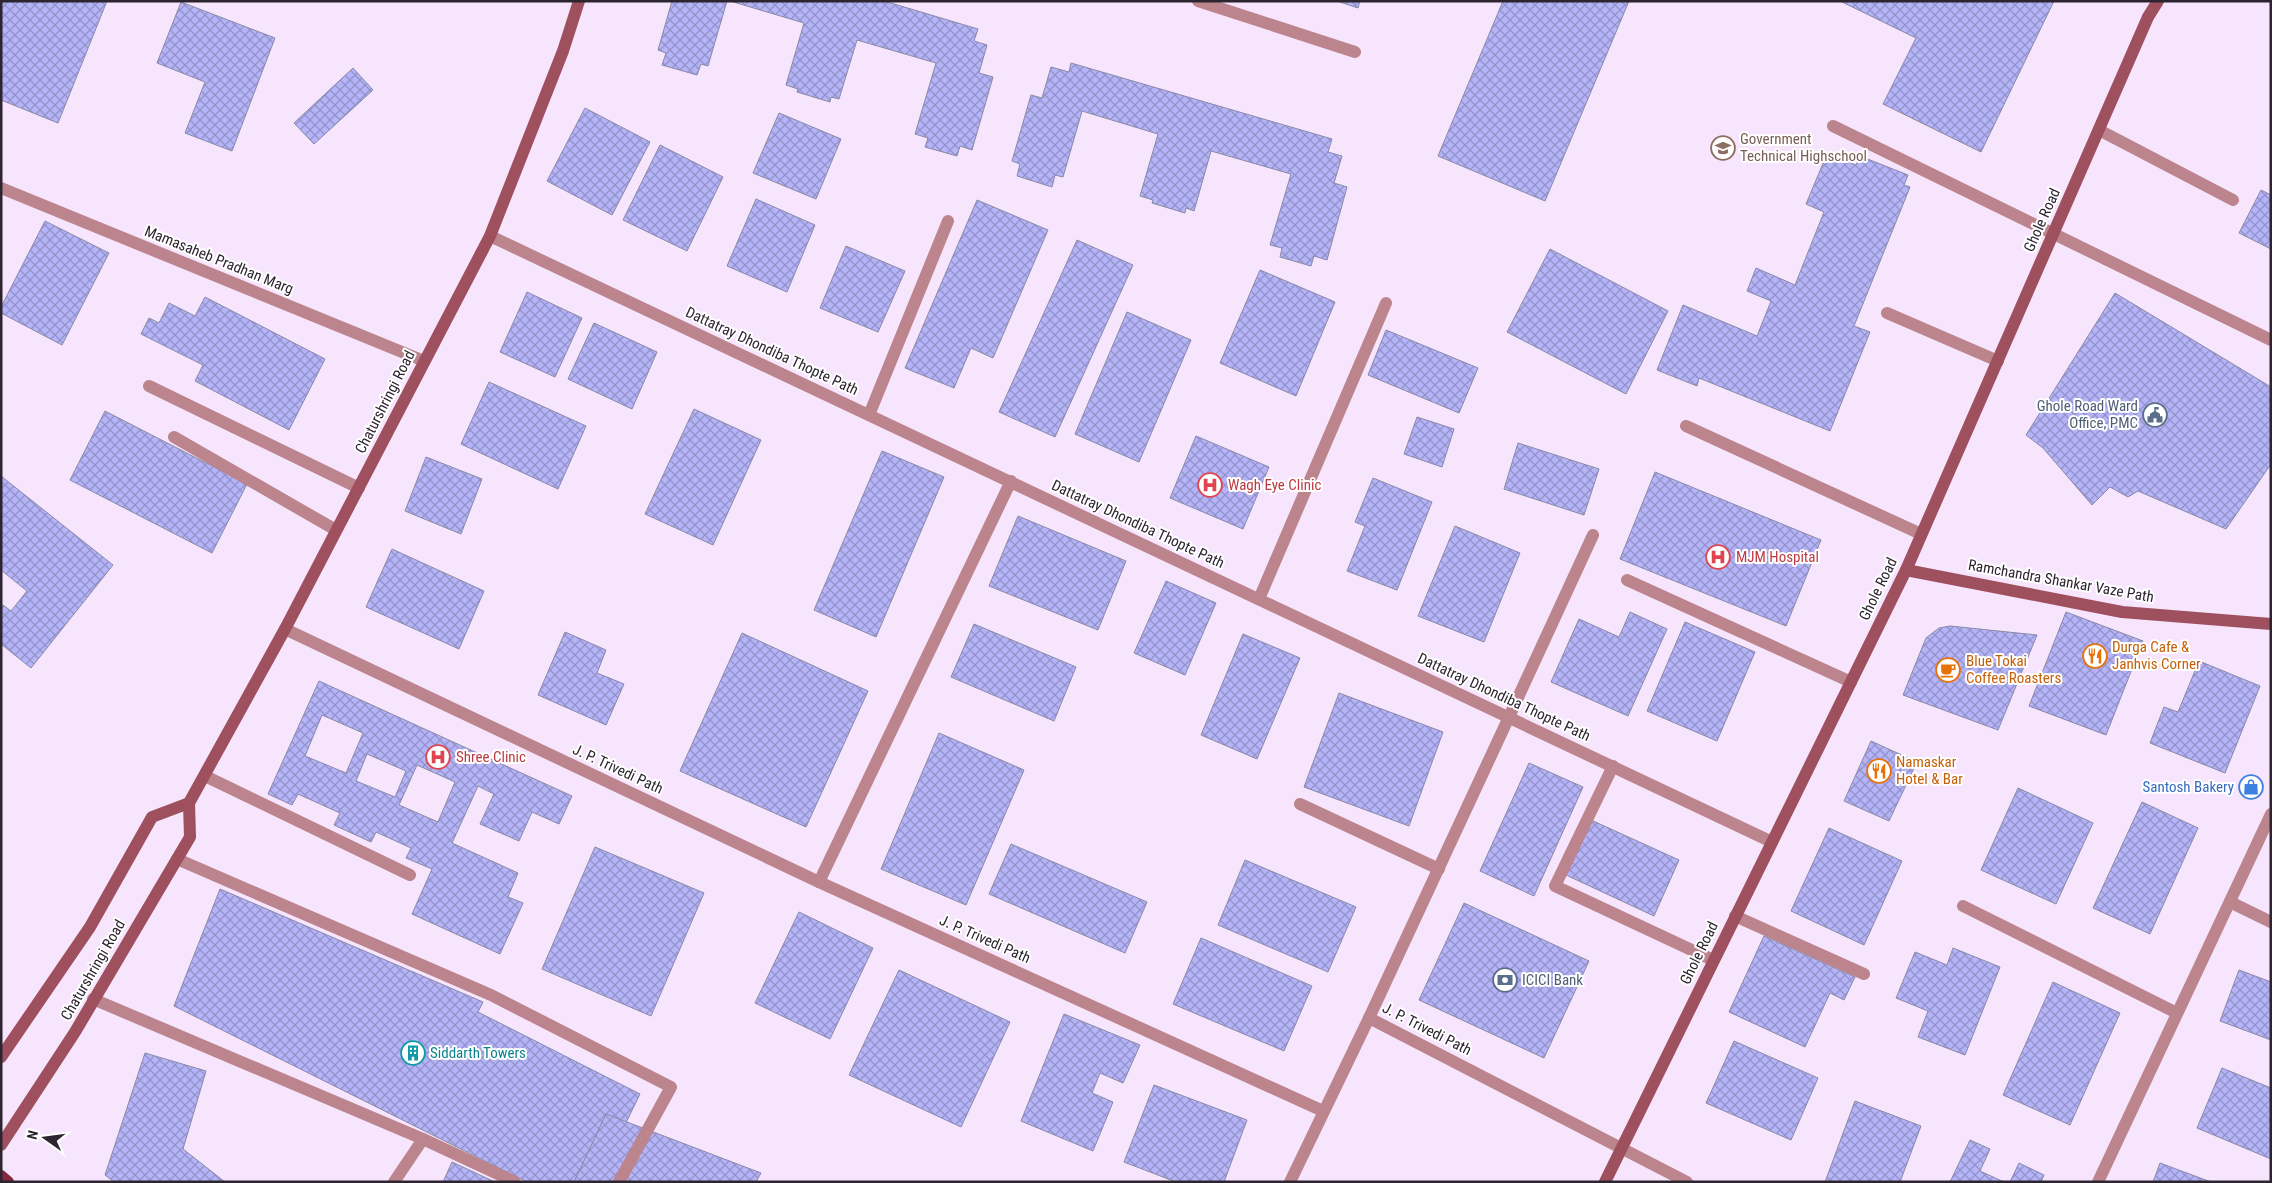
<svg xmlns="http://www.w3.org/2000/svg" width="2272" height="1183" viewBox="0 0 2272 1183" font-family="'Roboto Condensed',sans-serif">
  <style>
    .building { fill: url(#building-cross-hatch); stroke: #8989a7; fill-rule: evenodd }
    .lines { fill: none; stroke-linecap: round; stroke-linejoin: round }
    .lane { stroke: #bc848c; stroke-width: 12 }
    .street { stroke: #bc848c; stroke-width: 12 }
    .secondary { stroke: #9f505e; stroke-width: 12 }
    .primary { stroke: #88263f; stroke-width: 12 }
    .labels { text-anchor: middle; dominant-baseline: central; stroke-width: 4; stroke-linejoin: round; paint-order: stroke }
    .education-label { font-size: 15px; fill: #785e54; stroke: #fff; text-anchor: start }
    .street-label { font-size: 15px; fill: #2c242f; stroke: #fff }
    .service-label { font-size: 15px; fill: #4e5e75; stroke: #fff; text-anchor: end }
    .health-label { font-size: 15px; fill: #be3a42; stroke: #fff; text-anchor: start }
    .food-label { font-size: 15px; fill: #c56008; stroke: #fff; text-anchor: start }
    .shop-label { font-size: 15px; fill: #366cbe; stroke: #fff; text-anchor: end }
    .culture-label { font-size: 15px; fill: #0d838f; stroke: #fff; text-anchor: start }
  </style>
  <defs>
    <pattern id="building-cross-hatch" width="8" height="8" patternUnits="userSpaceOnUse" patternTransform="scale(1.25)"><rect width="8" height="8" fill="#b5b4f8"/><path d="M0 0l8 8M0 8l8-8" fill="none" stroke="#9392c9"/></pattern>
  </defs>
  <rect width="100%" height="100%" fill="#f6e5fd"/>
  <g class="building">
    <path d="M1,1H107L58,123L1,100Z"/>
    <path d="M672,1H727L708,66L701,64L697,75L662,65L666,53L658,50Z"/>
    <path d="M730,1H884L978,29L974,41L987,45L979,73L993,77L972,150L960,146L957,156L925,147L928,138L915,134L936,63L857,40L839,99L831,97L830,102L797,92L798,89L786,85L804,23Z"/>
    <path d="M1337,1H1360L1358,8Z"/>
    <path d="M1503,1H1629L1545,201L1438,156Z"/>
    <path d="M1840,1H2054L1981,152L1883,104L1916,38Z"/>
    <path d="M181,2L275,38L232,151L185,133L205,82L157,63Z"/>
    <path d="M1071,63L1332,139L1328,152L1342,156L1334,183L1347,187L1327,260L1314,256L1311,266L1280,257L1282,248L1270,245L1291,174L1211,151L1194,211L1186,208L1185,213L1152,203L1153,200L1140,196L1158,134L1082,111L1063,177L1055,175L1052,187L1017,176L1020,164L1012,161L1031,95L1042,98L1051,67L1069,72Z"/>
    <path d="M353,68L373,90L314,144L294,123Z"/>
    <path d="M585,108L650,142L612,215L547,181Z"/>
    <path d="M779,113L841,139L816,199L753,173Z"/>
    <path d="M660,145L723,177L687,251L623,220Z"/>
    <path d="M1827,154L1856,165L1860,156L1908,175L1904,185L1910,187L1854,326L1870,332L1830,431L1699,378L1697,386L1657,370L1683,305L1757,336L1771,301L1747,291L1756,268L1795,285L1824,212L1806,204Z"/>
    <path d="M2261,190L2271,195V249L2239,233Z"/>
    <path d="M756,199L815,225L787,292L727,266Z"/>
    <path d="M977,200L1048,230L993,358L971,348L954,388L905,368Z"/>
    <path d="M45,221L109,253L62,345L1,313V307Z"/>
    <path d="M1077,240L1133,265L1055,437L999,412Z"/>
    <path d="M846,246L905,271L878,332L820,308Z"/>
    <path d="M1550,249L1668,311L1626,394L1507,332Z"/>
    <path d="M1260,270L1335,302L1296,396L1220,363Z"/>
    <path d="M527,292L582,318L555,377L500,352Z"/>
    <path d="M2115,293L2271,387V464L2226,529L2138,491L2128,497L2110,487L2092,505L2043,448L2026,435Z"/>
    <path d="M205,297L325,359L289,430L195,381L203,365L141,334L149,318L159,323L169,303L195,316Z"/>
    <path d="M1127,312L1191,340L1139,462L1075,434Z"/>
    <path d="M594,323L657,352L632,409L568,379Z"/>
    <path d="M1386,330L1478,368L1459,413L1368,375Z"/>
    <path d="M489,382L586,426L558,489L461,444Z"/>
    <path d="M694,409L761,440L713,545L645,514Z"/>
    <path d="M105,411L247,484L212,553L70,480Z"/>
    <path d="M1417,417L1454,429L1442,467L1404,454Z"/>
    <path d="M1196,436L1269,467L1243,529L1170,498Z"/>
    <path d="M1518,443L1599,469L1584,515L1504,489Z"/>
    <path d="M882,451L944,477L876,637L814,610Z"/>
    <path d="M426,457L482,479L461,534L405,511Z"/>
    <path d="M1655,472L1821,540L1786,626L1620,559Z"/>
    <path d="M1,476L113,565L31,668L1,644V607L3,605L11,611L27,591L1,570Z"/>
    <path d="M1373,478L1432,502L1397,590L1347,571L1365,526L1355,522Z"/>
    <path d="M1018,516L1126,561L1098,630L989,586Z"/>
    <path d="M1455,526L1520,553L1484,642L1418,616Z"/>
    <path d="M392,549L484,591L459,649L366,607Z"/>
    <path d="M1166,581L1216,603L1185,675L1134,653Z"/>
    <path d="M1630,612L1667,629L1628,716L1551,682L1579,619L1619,637Z"/>
    <path d="M2066,612L2143,641L2106,735L2029,706Z"/>
    <path d="M1685,622L1755,652L1717,741L1647,711Z"/>
    <path d="M974,624L1076,667L1054,721L951,677Z"/>
    <path d="M1950,626L2037,635L1998,730L1903,695L1926,638L1939,628Z"/>
    <path d="M565,632L606,650L597,673L624,684L606,725L538,695Z"/>
    <path d="M742,633L868,691L806,827L680,771Z"/>
    <path d="M1243,634L1300,658L1257,759L1201,735Z"/>
    <path d="M2199,661L2260,686L2225,773L2150,743L2164,707L2178,712Z"/>
    <path d="M319,681L572,796L559,824L532,812L519,841L480,824L494,794L478,786L452,843L518,873L508,897L523,903L500,954L412,914L432,869L406,858L411,848L376,832L371,842L334,825L340,813L298,794L292,805L268,794ZM322,715L363,733L346,773L305,756ZM367,754L406,771L395,797L356,781ZM417,765L455,782L438,822L399,805Z"/>
    <path d="M1339,693L1443,732L1409,826L1304,787Z"/>
    <path d="M939,733L1024,770L966,905L881,869Z"/>
    <path d="M1871,741L1917,762L1889,821L1844,801Z"/>
    <path d="M1529,763L1583,787L1534,896L1480,871Z"/>
    <path d="M2018,788L2093,823L2056,904L1981,870Z"/>
    <path d="M2142,802L2198,828L2150,934L2093,908Z"/>
    <path d="M1591,820L1679,860L1654,916L1566,875Z"/>
    <path d="M1829,828L1902,861L1864,945L1791,911Z"/>
    <path d="M1011,844L1147,902L1125,953L989,894Z"/>
    <path d="M595,847L704,893L651,1016L542,969Z"/>
    <path d="M1245,860L1356,907L1328,972L1218,925Z"/>
    <path d="M220,889L483,1002L478,1012L640,1094L597,1182H527L174,1006Z"/>
    <path d="M1464,903L1589,961L1544,1058L1419,1000Z"/>
    <path d="M799,912L873,948L830,1039L755,1003Z"/>
    <path d="M1764,936L1855,977L1844,1000L1830,993L1805,1047L1729,1012Z"/>
    <path d="M1201,938L1312,986L1284,1051L1173,1004Z"/>
    <path d="M1953,948L2000,967L1965,1055L1918,1037L1928,1011L1896,998L1915,952L1947,965Z"/>
    <path d="M899,970L1010,1022L961,1127L849,1075Z"/>
    <path d="M2239,970L2271,982V1040L2220,1021Z"/>
    <path d="M2053,982L2120,1013L2070,1125L2003,1095Z"/>
    <path d="M1064,1014L1140,1045L1123,1083L1100,1073L1092,1093L1113,1102L1093,1151L1021,1121Z"/>
    <path d="M1734,1041L1818,1078L1791,1140L1706,1103Z"/>
    <path d="M145,1053L206,1071L183,1149L225,1182H114L105,1175Z"/>
    <path d="M2222,1068L2271,1088V1159L2197,1128Z"/>
    <path d="M1154,1085L1247,1120L1224,1182H1176L1124,1162Z"/>
    <path d="M1855,1101L1921,1126L1900,1182H1825Z"/>
    <path d="M606,1114L761,1173L756,1182H574Z"/>
    <path d="M1970,1140L1990,1149L1980,1171L2004,1182H1950Z"/>
    <path d="M452,1162L495,1182H443Z"/>
    <path d="M2019,1163L2044,1175L2041,1182H2010Z"/>
    <path d="M2160,1163L2211,1182H2153Z"/>
  </g>
  <g class="lines">
    <g class="lane">
      <path d="M1833,126L2271,340"/>
      <path d="M2099,130L2233,200"/>
      <path d="M1887,313L1998,361"/>
      <path d="M149,386L359,488"/>
      <path d="M869,415L948,221"/>
      <path d="M1686,426L1921,534"/>
      <path d="M174,437L336,530"/>
      <path d="M1627,580L1851,682"/>
      <path d="M1509,717L1593,535"/>
      <path d="M1613,766L1555,886L1713,960"/>
      <path d="M205,776L410,875"/>
      <path d="M1300,804L1439,869"/>
      <path d="M177,859L491,995L671,1087L619,1182"/>
      <path d="M1735,916L1864,974"/>
      <path d="M93,999L423,1139L515,1182"/>
      <path d="M394,1182L423,1139"/>
    </g>
    <g class="street">
      <path d="M1198,1L1355,52"/>
      <path d="M1,188L424,361"/>
      <path d="M490,236L1772,842"/>
      <path d="M1259,599L1386,303"/>
      <path d="M285,629L819,882L1323,1111"/>
      <path d="M819,882L1011,481"/>
      <path d="M2230,902L2271,922"/>
      <path d="M1963,906L2177,1013"/>
      <path d="M1369,1018L1687,1182"/>
      <path d="M1290,1182L1369,1018L1509,717"/>
      <path d="M2098,1182L2271,814"/>
    </g>
    <g class="secondary">
      <path d="M1906,570L2122,612L2271,624"/>
      <path d="M1,1057L90,927L152,817L189,803"/>
      <path d="M1,1145L75,1032L190,837L189,803L285,629L490,236L563,51L579,1"/>
      <path d="M1605,1182L1906,570L2148,17L2158,1"/>
    </g>
    <path class="primary" d="M1,1176L8,1182"/>
  </g>
  <defs>
    <g id="school-ring" transform="scale(1.25)"><circle r="9.5" fill="#fff" stroke="#8d6e63" stroke-width="1.5"/><path d="M0-5L7-2L0 1L-7-2ZM-4 1L0 2.5L4 1V4Q0 6-4 4Z" fill="#8d6e63"/></g>
    <g id="civic-ring" transform="scale(1.25)"><circle r="9.5" fill="#fff" stroke="#5c6f8a" stroke-width="1.5"/><path d="M-.6-6.5H3V-4.5H.6V-3L4-1V1h2V6H-6V1h2V-1L-.6-3ZM-1.2 2.5V6h2.4V2.5Z" fill="#5c6f8a"/></g>
    <g id="hospital-ring" transform="scale(1.25)"><circle r="9.5" fill="#fff" stroke="#e0444e" stroke-width="1.5"/><path d="M-5-5h3v3.5h4V-5h3V5h-3V1.5h-4V5h-3Z" fill="#e0444e"/></g>
    <g id="restaurant-ring" transform="scale(1.25)"><circle r="9.5" fill="#fff" stroke="#e8710a" stroke-width="1.5"/><path d="M-5-6h1v4h1v-4h1v4h1v-4h1v5L-1.5 .5V6h-2V.5L-5-1ZM5-6V6H3V1.5H1.5Q1.5-4 5-6Z" fill="#e8710a"/></g>
    <g id="cafe-ring" transform="scale(1.25)"><circle r="9.5" fill="#fff" stroke="#e8710a" stroke-width="1.5"/><path d="M-5.5-4.5H6V0H3Q3 3.5 0 3.5H-2.5Q-5.5 3.5-5.5 0ZM3-3.2v2h1.7v-2ZM-6 4.5H4V6H-6Z" fill="#e8710a"/></g>
    <g id="shop-ring" transform="scale(1.25)"><circle r="9.5" fill="#fff" stroke="#3f7fe0" stroke-width="1.5"/><path d="M-5-2.5h2.3a2.7 3.5 0 0 1 5.4 0H5L5.5 6h-11ZM-1.5-2.5h3a1.5 2.3 0 0 0-3 0Z" fill="#3f7fe0"/></g>
    <g id="bank-ring" transform="scale(1.25)"><circle r="9.5" fill="#fff" stroke="#5c6f8a" stroke-width="1.5"/><path d="M-6-4H6V4H-6ZM0-2.3a2.3 2.3 0 1 0 0 4.6a2.3 2.3 0 1 0 0-4.6Z" fill="#5c6f8a"/></g>
    <g id="building-ring" transform="scale(1.25)"><circle r="9.5" fill="#fff" stroke="#0f9aa8" stroke-width="1.5"/><path d="M-4-6H4V6H1V3H-1V6H-4ZM-2.5-4.3h1.7v1.8h-1.7ZM.8-4.3h1.7v1.8H.8ZM-2.5-1h1.7V.8h-1.7ZM.8-1h1.7V.8H.8Z" fill="#0f9aa8"/></g>
  </defs>
  <g fill-rule="evenodd">
    <use href="#school-ring" x="1723" y="148"/>
    <use href="#civic-ring" x="2155" y="415"/>
    <use href="#hospital-ring" x="1210" y="485"/>
    <use href="#hospital-ring" x="1718" y="557"/>
    <use href="#restaurant-ring" x="2095" y="656"/>
    <use href="#cafe-ring" x="1948" y="670"/>
    <use href="#hospital-ring" x="438" y="757"/>
    <use href="#restaurant-ring" x="1879" y="771"/>
    <use href="#shop-ring" x="2251" y="787"/>
    <use href="#bank-ring" x="1505" y="980"/>
    <use href="#building-ring" x="413" y="1053"/>
  </g>
  <g class="labels">
    <g class="education-label">
      <text x="1740" y="139">Government<tspan x="1740" dy="17">Technical Highschool</tspan></text>
    </g>
    <g class="street-label">
      <text transform="translate(2042 220) rotate(-66)">Ghole Road</text>
      <text transform="translate(219 260) rotate(22)">Mamasaheb Pradhan Marg</text>
      <text transform="translate(772 351) rotate(25)">Dattatray Dhondiba Thopte Path</text>
      <text transform="translate(385 402) rotate(-63)">Chaturshringi Road</text>
      <text transform="translate(1138 524) rotate(25)">Dattatray Dhondiba Thopte Path</text>
      <text transform="translate(2061 581) rotate(10)">Ramchandra Shankar Vaze Path</text>
      <text transform="translate(1878 589) rotate(-64)">Ghole Road</text>
      <text transform="translate(1504 697) rotate(25)">Dattatray Dhondiba Thopte Path</text>
      <text transform="translate(618 769) rotate(25)">J. P. Trivedi Path</text>
      <text transform="translate(985 939) rotate(24)">J. P. Trivedi Path</text>
      <text transform="translate(1699 953) rotate(-64)">Ghole Road</text>
      <text transform="translate(93 970) rotate(-60)">Chaturshringi Road</text>
      <text transform="translate(1427 1029) rotate(27)">J. P. Trivedi Path</text>
    </g>
    <g class="service-label">
      <text x="2138" y="406">Ghole Road Ward<tspan x="2138" dy="17">Office, PMC</tspan></text>
      <text x="1522" y="980" text-anchor="start">ICICI Bank</text>
    </g>
    <g class="health-label">
      <text x="1228" y="485">Wagh Eye Clinic</text>
      <text x="1736" y="557">MJM Hospital</text>
      <text x="456" y="757">Shree Clinic</text>
    </g>
    <g class="food-label">
      <text x="2112" y="647">Durga Cafe &amp;<tspan x="2112" dy="17">Janhvis Corner</tspan></text>
      <text x="1966" y="661">Blue Tokai<tspan x="1966" dy="17">Coffee Roasters</tspan></text>
      <text x="1896" y="762">Namaskar<tspan x="1896" dy="17">Hotel &amp; Bar</tspan></text>
    </g>
    <g class="shop-label">
      <text x="2234" y="787">Santosh Bakery</text>
    </g>
    <g class="culture-label">
      <text x="430" y="1053">Siddarth Towers</text>
    </g>
  </g>
  <rect width="2272" height="1183" fill="none" stroke="#2c242f" stroke-width="5"/>
  <g transform="translate(45 1138) rotate(284)" stroke="#ffffff" stroke-width="4" paint-order="stroke">
  <path d="M0-4L9 19L0 12L-9 19Z" fill="#2c242f"/>
  <text y="-8" font-size="14" font-weight="bold" text-anchor="middle" fill="#2c242f">N</text>
  </g>
</svg>
